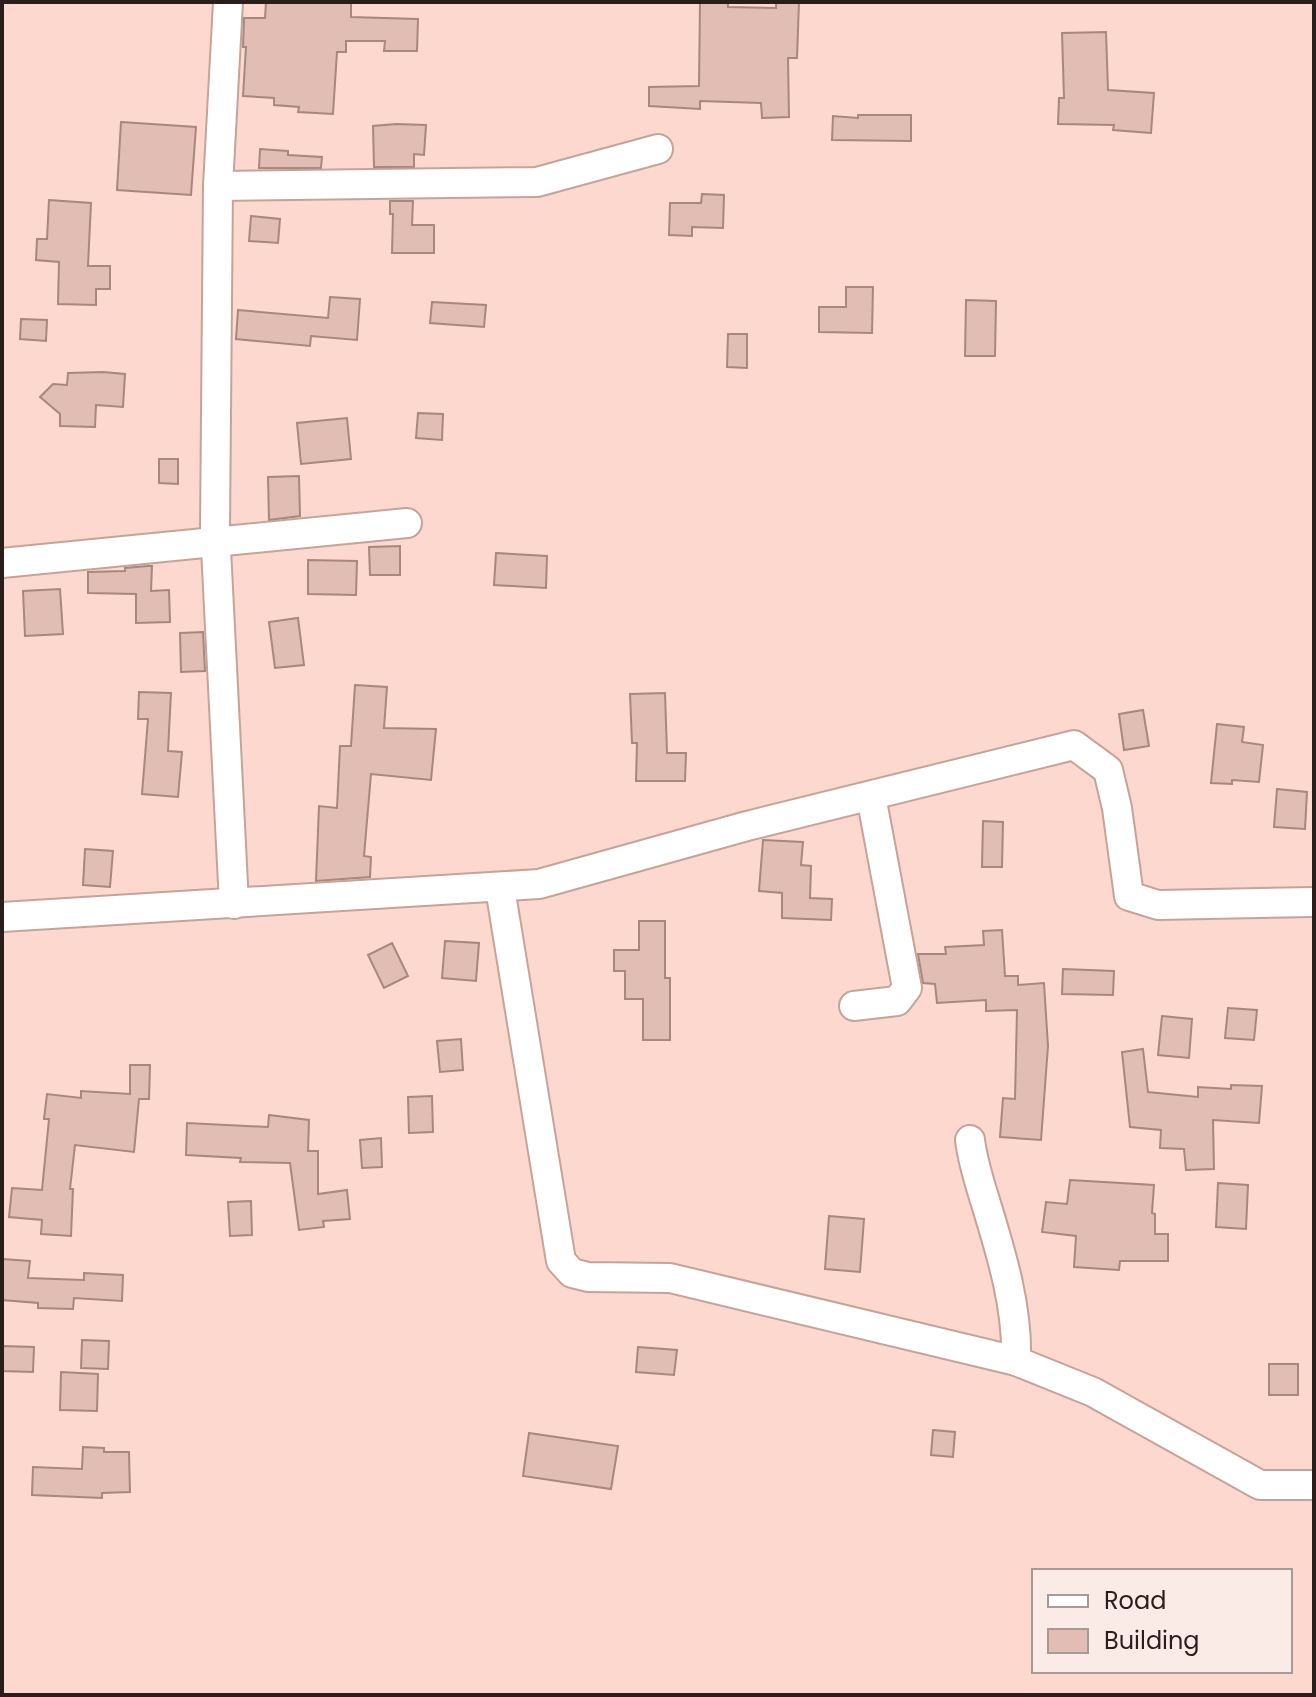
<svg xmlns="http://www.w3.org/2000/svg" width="1316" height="1697" viewBox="0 0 1316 1697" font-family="Poppins,sans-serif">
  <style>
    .building { fill: #e1bdb3; stroke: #a8877d; stroke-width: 2 }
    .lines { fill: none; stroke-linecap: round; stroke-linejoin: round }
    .street-casing { stroke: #c6a399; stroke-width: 32 }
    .street { stroke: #fff; stroke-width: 28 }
  </style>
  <rect width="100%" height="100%" fill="#fdd8ce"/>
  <g class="building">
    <path d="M266,2H351V17L418,19L417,51H384L385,41H346V52H337L333,114L298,112L299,107L274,105V98L243,96L246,47H243L244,18H265Z"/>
    <path d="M700,2H728V7L776,8V2H799L797,58H788L789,117L762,118L761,103L700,101V109L649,106V87L699,86Z"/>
    <path d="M1106,32L1108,90L1154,93L1151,133L1113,130L1114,125L1058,124L1059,98H1064L1062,33Z"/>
    <path d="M858,115H911V141L832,140L833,116L858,118Z"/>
    <path d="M121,122L196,127L191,195L117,190Z"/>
    <path d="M396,124L426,125L424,155L414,154V167H374L373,126Z"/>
    <path d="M260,149L288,151V155L322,157L321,168H259Z"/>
    <path d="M702,194L724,195L723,228L692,227V236L669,235L670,203H701Z"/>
    <path d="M49,200L91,203L88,266H110V289H96V305L58,304L59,262L36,260L37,239H47Z"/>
    <path d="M390,201H413L412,225H434V253H392L393,214H390Z"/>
    <path d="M251,216L280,219L278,243L249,241Z"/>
    <path d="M846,287H873L872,333L819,332V307H846Z"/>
    <path d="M330,297L360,299L357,340L311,336L310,346L236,339L238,310L328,318Z"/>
    <path d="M966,300L996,301L995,356H965Z"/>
    <path d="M432,302L486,305L484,327L430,323Z"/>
    <path d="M21,319L47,320L46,341L20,339Z"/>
    <path d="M728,334H747V368L727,367Z"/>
    <path d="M103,372L125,374L123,407L96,405L95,427L60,426V414L40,397L53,384L67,385L68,373Z"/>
    <path d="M418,413L443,414L442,440L416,438Z"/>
    <path d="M347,418L351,459L301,464L297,423Z"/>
    <path d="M159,459H178V484L159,483Z"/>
    <path d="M299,476L300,516L269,520L268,477Z"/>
    <path d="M400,546V575H370L369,547Z"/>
    <path d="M496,553L547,556L546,588L494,585Z"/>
    <path d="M308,560L357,561L356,595L308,594Z"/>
    <path d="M148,566H152L151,591L169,590L170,622L136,623V594L88,593V572L125,571V568Z"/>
    <path d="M60,589L63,634L25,636L23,591Z"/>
    <path d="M298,618L304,665L275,668L269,622Z"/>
    <path d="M203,632L205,671L181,672L180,633Z"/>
    <path d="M355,685L387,687L384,728L436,729L431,780L371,774L364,856L371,857L370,877L316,881L319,806L337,808L340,746H351Z"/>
    <path d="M139,692L171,693L168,751L182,752L178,797L142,794L148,719H138Z"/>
    <path d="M665,693L667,753H686L685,781H636L637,743H632L630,694Z"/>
    <path d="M1143,710L1149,746L1124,750L1119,714Z"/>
    <path d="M1217,724L1244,727L1242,742L1263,745L1259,782L1232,780V784L1211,783Z"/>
    <path d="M1277,789L1307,792L1305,829L1274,827Z"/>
    <path d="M983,821L1003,822L1002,867H982Z"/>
    <path d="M763,840L803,842L801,865L811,866L810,898L832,899L831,920L782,918V893L759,891Z"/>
    <path d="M85,849L113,851L110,887L83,885Z"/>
    <path d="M639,921H665V978H670V1040H643V999H625V971H614V950H639Z"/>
    <path d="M1002,930L1005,976H1018V985L1044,983L1048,1046L1041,1140L1000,1137L1003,1098L1015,1099L1017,1010L986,1011V1000L937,1003L935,984L923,983L918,954H946L945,947L984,945L983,931Z"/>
    <path d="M445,941L479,943L476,981L442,978Z"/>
    <path d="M392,943L408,976L384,988L368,955Z"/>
    <path d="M1063,969L1114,971L1113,995L1062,994Z"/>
    <path d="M1228,1008L1257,1010L1254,1040L1225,1038Z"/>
    <path d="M1162,1016L1192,1019L1189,1058L1158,1055Z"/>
    <path d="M461,1039L463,1070L440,1072L437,1041Z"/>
    <path d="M1143,1049L1148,1092L1198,1097V1087L1231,1089V1085L1262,1086L1259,1123L1213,1120L1214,1169L1186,1170L1184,1149L1160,1148L1161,1130L1130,1127L1122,1052Z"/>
    <path d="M130,1065H150L149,1099H139L134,1152L75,1145L70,1189H73L71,1236L41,1234L42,1220L9,1217L12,1188L42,1190L49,1119H44L47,1094L81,1098V1091L130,1094Z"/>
    <path d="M432,1096L433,1132L409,1133L408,1097Z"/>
    <path d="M269,1115L309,1120L308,1151H318V1194L347,1190L350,1219L323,1221L324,1227L299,1230L290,1163L240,1162L241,1158L186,1155L187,1123L268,1127Z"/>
    <path d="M381,1138L382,1167L362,1168L360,1140Z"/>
    <path d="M1070,1180L1154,1185L1152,1213L1155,1214V1234H1168V1261H1120L1119,1270L1074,1267L1076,1236L1042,1232L1046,1202L1067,1204Z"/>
    <path d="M1218,1183L1248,1185L1246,1229L1216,1227Z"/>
    <path d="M251,1201L252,1235L230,1236L228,1202Z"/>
    <path d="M829,1216L864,1219L860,1272L825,1269Z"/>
    <path d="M2,1259L30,1261L28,1278L84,1280V1273L123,1275L122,1301L74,1298L73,1309L38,1308V1303L2,1300Z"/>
    <path d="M82,1340L109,1341L108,1369L81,1368Z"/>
    <path d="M3,1346L34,1347L33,1372L2,1371Z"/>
    <path d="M638,1347L677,1350L674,1375L636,1372Z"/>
    <rect x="1269" y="1364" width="29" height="31"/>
    <path d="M61,1372L98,1374L97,1411L60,1410Z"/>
    <path d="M933,1430L955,1432L953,1457L931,1455Z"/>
    <path d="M529,1433L618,1446L611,1489L523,1476Z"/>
    <path d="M83,1447L104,1448V1452H129L130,1492L102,1493V1498L32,1495L33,1467L82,1469Z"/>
  </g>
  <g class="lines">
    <g class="street-casing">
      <g id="street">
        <path d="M228,2L218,186L215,529L234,904"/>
        <path d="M218,186L537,182L658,149"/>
        <path d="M2,563L407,523"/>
        <path d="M500,888L561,1261L572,1273L588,1277L670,1278L1016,1361L1093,1392L1260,1485H1314"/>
        <path d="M2,917L539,884L747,826L1074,745L1108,770L1117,808L1129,896L1158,905L1314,902"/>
        <path d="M854,1006L897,1001L907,988L871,796"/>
        <path d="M970,1140C973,1164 980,1184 987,1207C1002,1256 1018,1309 1016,1361"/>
      </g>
    </g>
    <use href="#street" class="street"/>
  </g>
  <rect width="1316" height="1697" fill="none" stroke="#2b1e1a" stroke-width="8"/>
  <rect x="1032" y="1569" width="260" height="104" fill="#faebe7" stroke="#a79995" stroke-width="2"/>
  <rect x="1048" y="1595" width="40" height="12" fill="#ffffff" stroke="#a79995" stroke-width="2"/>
  <text x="1104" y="1609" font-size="24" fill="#2b1e1a">Road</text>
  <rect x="1048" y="1629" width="40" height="24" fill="#e1bdb3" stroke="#a79995" stroke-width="2"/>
  <text x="1104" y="1649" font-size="24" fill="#2b1e1a">Building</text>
</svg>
